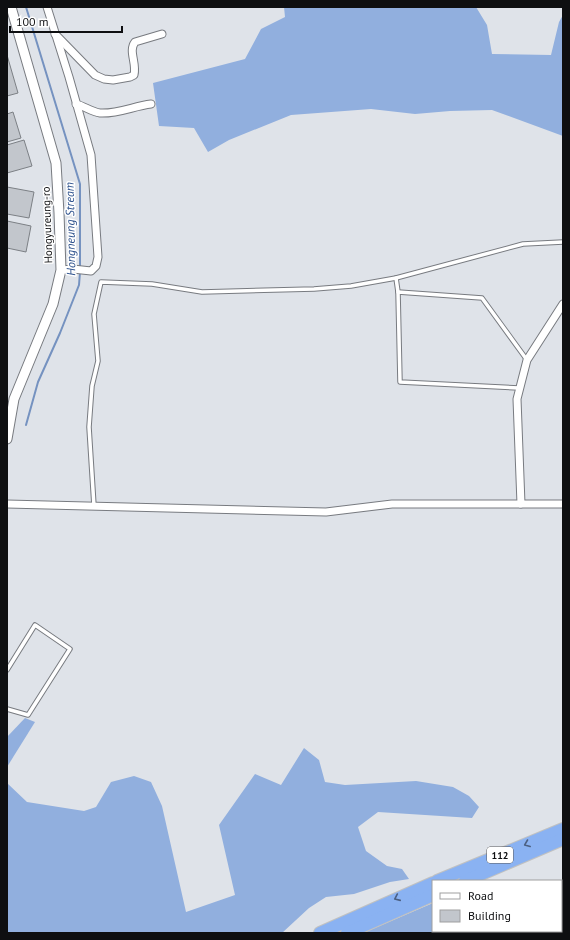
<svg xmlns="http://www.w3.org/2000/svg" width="570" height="940" viewBox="0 0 570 940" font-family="'PT Sans',sans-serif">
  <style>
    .forest { fill: #91afde }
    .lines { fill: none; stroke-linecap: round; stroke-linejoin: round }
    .stream { stroke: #7592c0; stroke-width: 2 }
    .building { fill: #c2c6cc; stroke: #7c8085 }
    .service-casing { stroke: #787b80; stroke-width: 5.5 }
    .minor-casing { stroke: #787b80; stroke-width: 9 }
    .tertiary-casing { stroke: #787b80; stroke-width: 11 }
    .trunk-casing { stroke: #c0c1c1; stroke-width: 14 }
    .service { stroke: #fff; stroke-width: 3.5 }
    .minor { stroke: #fff; stroke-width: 7 }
    .tertiary { stroke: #fff; stroke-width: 9 }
    .trunk { stroke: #8ab2f2; stroke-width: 12 }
    .oneway { stroke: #4c6082 }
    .labels { text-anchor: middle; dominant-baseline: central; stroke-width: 3; stroke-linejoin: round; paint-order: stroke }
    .shield { fill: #fff; stroke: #565758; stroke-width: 1 }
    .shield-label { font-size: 10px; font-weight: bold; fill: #0e0f11 }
    .street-label { font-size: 11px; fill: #0e0f11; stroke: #fff }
    .water-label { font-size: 12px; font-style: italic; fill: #2e528d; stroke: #fff }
  </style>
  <rect width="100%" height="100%" fill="#dfe3e9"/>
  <g class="forest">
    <path d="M284,7H476L487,25L492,54L551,55L559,22L563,15V136L492,110L450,111L415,114L371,109L291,115L229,140L208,152L194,128L159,126L153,83L245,59L261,29L285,17Z"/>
    <path d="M25,718L35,722L7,767V737Z"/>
    <path d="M304,748L319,760L325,782L345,785L416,781L453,787L469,796L479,807L472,818L378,812L358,827L366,851L387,866L402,869L409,879L390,882L354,894L326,897L309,908L282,933H7V783L27,802L84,811L96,807L111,782L134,776L151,782L162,806L186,912L235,895L219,825L255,774L281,785Z"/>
    <path d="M433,903V931H505L506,933H363Z"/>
  </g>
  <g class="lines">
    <g class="stream">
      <path d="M26,7L80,184V268"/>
      <path d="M26,425L38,382L60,333L79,285L80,272"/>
    </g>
  </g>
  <g class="building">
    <path d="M7,55L18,93L7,96Z"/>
    <path d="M13,112L21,138L7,142V114Z"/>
    <path d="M24,140L32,166L7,173V145Z"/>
    <path d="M7,187L34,192L29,218L7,214Z"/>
    <path d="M7,221L31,226L26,252L7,248Z"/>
  </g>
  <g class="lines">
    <g class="service-casing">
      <g id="service">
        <path d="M396,278L398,292"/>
        <path d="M519,388L400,382L398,292L482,298L527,360"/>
        <path d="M94,506L89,427L92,386L98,361L94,314L101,282L152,284L202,292L314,289L351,286L396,278L523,244L563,242"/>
        <path d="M7,670L35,625L70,649L28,715L7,709"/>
      </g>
    </g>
    <g class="minor-casing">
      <g id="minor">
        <path d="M47,7L69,77L91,155L98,257L96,266L91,271L73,269L61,270"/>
        <path d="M55,34L95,75L104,79L113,80L130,77L134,75C137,63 128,51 135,42L162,34"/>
        <path d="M76,104C84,106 92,112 100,113C118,114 134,106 151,104"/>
        <path d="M7,504L326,512L392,504H563"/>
        <path d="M521,504L517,399L527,360L563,304"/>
      </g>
    </g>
    <g class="tertiary-casing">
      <path id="tertiary" d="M7,439L14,399L53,304L61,270L59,213L56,163L11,7"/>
    </g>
    <g class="trunk-casing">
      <g id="trunk">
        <path d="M437,881L563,829"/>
        <path d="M465,881L563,839"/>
        <path d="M320,933L433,883"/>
        <path d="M347,933L433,895"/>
      </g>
    </g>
    <use href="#service" class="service"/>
    <use href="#minor" class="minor"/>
    <use href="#tertiary" class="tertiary"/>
    <use href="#trunk" class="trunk"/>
  </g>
  <defs><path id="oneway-chevron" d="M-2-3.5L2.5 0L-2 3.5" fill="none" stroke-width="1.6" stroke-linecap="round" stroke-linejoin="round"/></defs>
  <g class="oneway">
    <use href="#oneway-chevron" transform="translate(527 844) rotate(158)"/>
    <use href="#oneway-chevron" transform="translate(397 898) rotate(156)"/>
  </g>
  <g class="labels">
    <rect class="shield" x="487" y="847" width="26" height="16" rx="3"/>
    <g class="shield-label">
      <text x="500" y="855">112</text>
    </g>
    <g class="street-label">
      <text transform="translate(47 225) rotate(-92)">Hongyureung-ro</text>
    </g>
    <g class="water-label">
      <text transform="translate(70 229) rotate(-91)">Hongneung Stream</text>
    </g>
  </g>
  <rect width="570" height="940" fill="none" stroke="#0e0f11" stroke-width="16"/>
  <rect x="432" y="880" width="130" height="52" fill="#ffffff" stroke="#9f9fa0"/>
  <rect x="440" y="893" width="20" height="6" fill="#ffffff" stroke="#9f9fa0"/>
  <text x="468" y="900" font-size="12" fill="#0e0f11">Road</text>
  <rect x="440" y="910" width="20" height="12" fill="#c2c6cc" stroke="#9f9fa0"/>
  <text x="468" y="920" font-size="12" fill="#0e0f11">Building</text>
  <path d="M10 26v6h112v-6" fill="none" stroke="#0e0f11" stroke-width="2"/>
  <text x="16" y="26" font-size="12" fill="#0e0f11" stroke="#ffffff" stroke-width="3" paint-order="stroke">100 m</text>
</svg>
